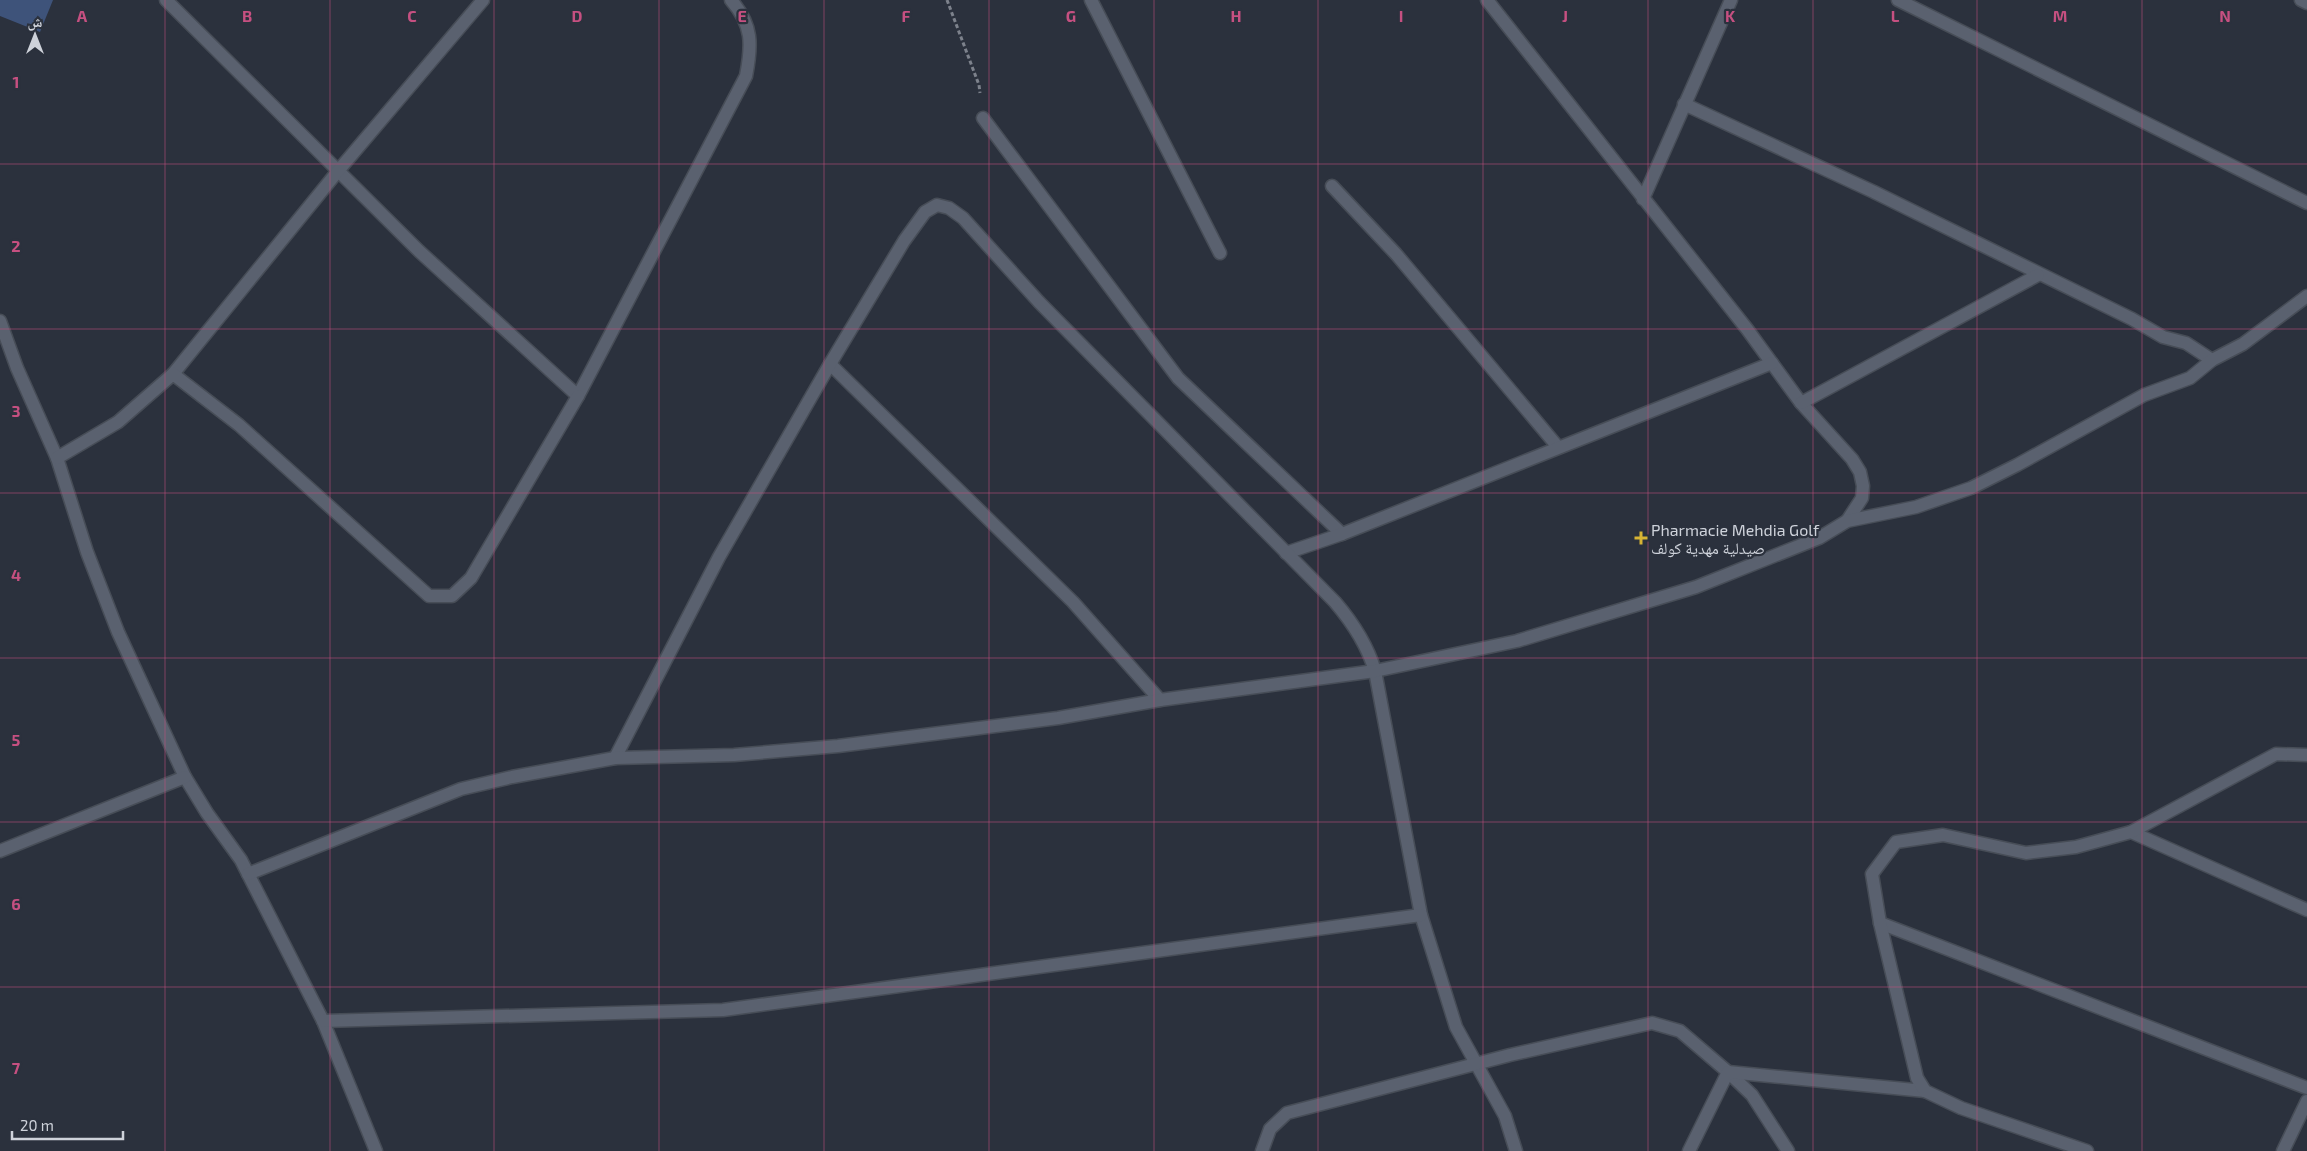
<svg xmlns="http://www.w3.org/2000/svg" width="2307" height="1151" viewBox="0 0 2307 1151" font-family="'Exo 2','Noto Naskh Arabic',sans-serif">
  <style>
    .building { fill: #3e537a }
    .lines { fill: none; stroke-linecap: round; stroke-linejoin: round }
    .minor-casing { stroke: #474d57; stroke-width: 15 }
    .path { stroke: #7d828c; stroke-width: 3; stroke-dasharray: 4 2.5; stroke-linecap: butt }
    .minor { stroke: #5a616f; stroke-width: 12 }
    .grid { fill: none; stroke: #c65081; stroke-width: 1; stroke-opacity: 0.55 }
    .poi-dot { fill: #d7b434; stroke: #2b313d; stroke-width: 2 }
    .labels { text-anchor: middle; dominant-baseline: central; stroke-width: 4.5; stroke-linejoin: round; paint-order: stroke }
    .poi-label { font-size: 16px; fill: #ced2da; stroke: #2b313d; text-anchor: start }
    .grid-label { font-size: 16px; text-anchor: middle; font-weight: bold; fill: #c65081; stroke: #2b313d; stroke-width: 4.5; stroke-linejoin: round; paint-order: stroke }
  </style>
  <rect width="100%" height="100%" fill="#2b313d"/>
  <path class="building" d="M0,0H53L40,32L0,16Z"/>
  <g class="lines">
    <g class="minor-casing">
      <g id="minor">
        <path d="M166,0L419,251L578,396L746,76C752,45 753,25 731,0"/>
        <path d="M1091,0L1220,253"/>
        <path d="M1487,0L1747,329L1801,403L1852,459L1860,472L1863,486L1862,498L1847,521"/>
        <path d="M1898,0L2307,203"/>
        <path d="M2301,0L2307,3"/>
        <path d="M1684,104L1874,192L2132,319L2163,337L2186,343L2212,360"/>
        <path d="M983,118L1178,378L1342,534"/>
        <path d="M1332,186L1396,254L1558,447"/>
        <path d="M1643,199L1731,0"/>
        <path d="M0,321L17,368L57,458L87,552L118,632L185,777L207,813L241,860L323,1021L376,1151"/>
        <path d="M830,364L1073,602L1160,700"/>
        <path d="M173,374L338,171L483,0"/>
        <path d="M1801,403L2038,275"/>
        <path d="M57,458L118,422L173,374L239,425L429,596H452L471,578L578,396"/>
        <path d="M1286,553L1342,534L1772,363"/>
        <path d="M615,758L719,557L830,364L904,241L925,212L937,205L949,208L963,218L1039,302L1335,602C1353,623 1367,644 1375,671L1421,915L1456,1027L1505,1116L1516,1151"/>
        <path d="M2131,832L2307,910"/>
        <path d="M0,851L185,777"/>
        <path d="M248,874L461,789L512,777L615,758L734,755L838,746L1058,718L1160,700L1375,671L1517,641L1696,587L1819,538L1847,521L1916,507L1971,488L2017,465L2144,395L2190,378L2212,360L2243,344L2307,296"/>
        <path d="M1880,923L2307,1088"/>
        <path d="M323,1021L723,1010L1421,915"/>
        <path d="M1262,1151L1270,1129L1287,1113L1510,1055L1652,1023L1680,1031L1728,1072L1752,1095L1788,1151"/>
        <path d="M1689,1151L1728,1072L1925,1091"/>
        <path d="M2087,1151L1961,1108L1925,1091L1917,1078L1880,923L1872,874L1896,842L1943,835L2026,853L2076,847L2131,832L2276,754L2307,755"/>
        <path d="M2283,1151L2307,1101"/>
      </g>
    </g>
    <path class="path" d="M947,0L979,85L980,93"/>
    <use href="#minor" class="minor"/>
  </g>
  <path class="grid" d="M165,0V1151M330,0V1151M494,0V1151M659,0V1151M824,0V1151M989,0V1151M1154,0V1151M1318,0V1151M1483,0V1151M1648,0V1151M1813,0V1151M1977,0V1151M2142,0V1151M0,164H2307M0,329H2307M0,493H2307M0,658H2307M0,822H2307M0,987H2307"/>
  <path class="poi-dot" d="M1638.5 530.5h5v5h5v5h-5v5h-5v-5h-5v-5h5z"/>
  <g class="labels">
    <g class="poi-label">
      <text x="1651" y="529">Pharmacie Mehdia Golf<tspan x="1651" dy="18">صيدلية مهدية كولف</tspan></text>
    </g>
  </g>
  <g class="grid-label">
    <text x="82" y="22">A</text>
    <text x="247" y="22">B</text>
    <text x="412" y="22">C</text>
    <text x="577" y="22">D</text>
    <text x="742" y="22">E</text>
    <text x="906" y="22">F</text>
    <text x="1071" y="22">G</text>
    <text x="1236" y="22">H</text>
    <text x="1401" y="22">I</text>
    <text x="1565" y="22">J</text>
    <text x="1730" y="22">K</text>
    <text x="1895" y="22">L</text>
    <text x="2060" y="22">M</text>
    <text x="2225" y="22">N</text>
    <text x="16" y="88">1</text>
    <text x="16" y="252">2</text>
    <text x="16" y="417">3</text>
    <text x="16" y="581">4</text>
    <text x="16" y="746">5</text>
    <text x="16" y="910">6</text>
    <text x="16" y="1074">7</text>
  </g>
  <g transform="translate(35 35)" stroke="#2b313d" stroke-width="4" paint-order="stroke">
  <path d="M0-4L9 19L0 12L-9 19Z" fill="#ced2da"/>
  <text y="-8" font-size="14" font-weight="bold" text-anchor="middle" fill="#ced2da">ش</text>
  </g>
  <path d="M12 1131v8h111v-8" fill="none" stroke="#ced2da" stroke-width="2.5"/>
  <text x="20" y="1131" font-size="15" fill="#ced2da" stroke="#2b313d" stroke-width="4" paint-order="stroke">20 m</text>
</svg>
